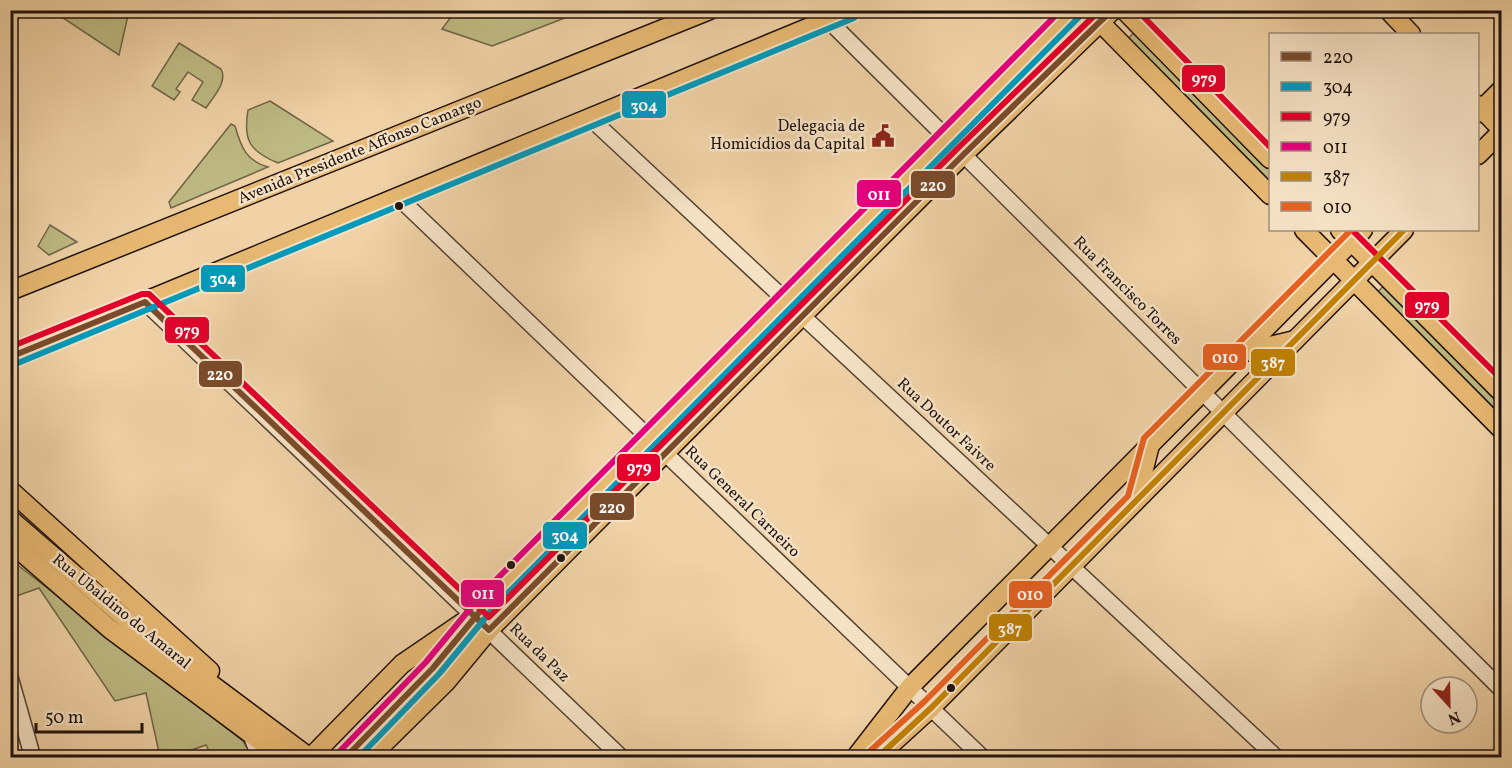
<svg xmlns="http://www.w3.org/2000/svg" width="1512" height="768" viewBox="0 0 1512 768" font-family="Vollkorn,serif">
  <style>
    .green { fill: #beba83; stroke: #6e6648; stroke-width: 1.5 }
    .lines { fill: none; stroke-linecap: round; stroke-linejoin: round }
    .major-tunnel { stroke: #d1b58f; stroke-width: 18; stroke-dasharray: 18 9; stroke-linecap: butt }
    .minor-casing { stroke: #534234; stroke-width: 18 }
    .major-casing { stroke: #1f120e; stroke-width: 21 }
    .minor { stroke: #f5e2c5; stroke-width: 15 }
    .major { stroke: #e8b973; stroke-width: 18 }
    .bus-1-casing { stroke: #f5e2c5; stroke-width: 10 }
    .bus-2-casing { stroke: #f5e2c5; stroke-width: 10 }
    .bus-3-casing { stroke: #f5e2c5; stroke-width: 10 }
    .bus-4-casing { stroke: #f5e2c5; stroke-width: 10 }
    .bus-5-casing { stroke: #f5e2c5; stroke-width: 10 }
    .bus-6-casing { stroke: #f5e2c5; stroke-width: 10 }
    .bus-1 { stroke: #7a4b2a; stroke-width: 6 }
    .bus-2 { stroke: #039abb; stroke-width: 6 }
    .bus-3 { stroke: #e4002b; stroke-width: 6 }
    .bus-4 { stroke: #e5007d; stroke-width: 6 }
    .bus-5 { stroke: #c18104; stroke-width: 6 }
    .bus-6 { stroke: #e76121; stroke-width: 6 }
    .bus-dot { fill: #1f120e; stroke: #f5e2c5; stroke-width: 2 }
    .labels { text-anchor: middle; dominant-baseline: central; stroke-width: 5; stroke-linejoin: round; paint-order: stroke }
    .poi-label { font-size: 16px; fill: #1f120e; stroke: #f5e2c5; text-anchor: end }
    .street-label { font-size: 16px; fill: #1f120e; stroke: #f5e2c5 }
    .line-badge { stroke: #f5e2c5; stroke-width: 2 }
    .badge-label { font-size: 16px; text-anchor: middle; font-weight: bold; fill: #fff }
  </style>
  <rect width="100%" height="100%" fill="#f0d2a6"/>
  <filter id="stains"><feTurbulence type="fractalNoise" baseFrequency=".00333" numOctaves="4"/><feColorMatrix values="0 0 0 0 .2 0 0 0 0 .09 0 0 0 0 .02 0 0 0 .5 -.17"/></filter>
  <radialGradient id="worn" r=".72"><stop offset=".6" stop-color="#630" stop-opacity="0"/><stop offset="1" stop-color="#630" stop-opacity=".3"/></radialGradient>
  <g class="green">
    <path d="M456,10H583V11L492,46L442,29Z"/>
    <path d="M66,11H129L119,55L60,16Z"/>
    <path d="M1138,29L1270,164V192L1123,43Z"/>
    <path d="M179,43L221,69C228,82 213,97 206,108L192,100L203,82L188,72L176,89L180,92L174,100L152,86Z"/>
    <path d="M270,101L333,141L278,163C249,151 243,140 248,110Z"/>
    <path d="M231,124L235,126C241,147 246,161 268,167L171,208L169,202Z"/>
    <path d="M50,225L77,242L49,255L38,246Z"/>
    <path d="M1389,280L1501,395V428L1374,296Z"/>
    <path d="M10,559L243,741L252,757H212L206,745L171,757H160L146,693L115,701L39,588L11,598Z"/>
  </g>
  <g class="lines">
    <path class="major-tunnel" d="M345,758L356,746"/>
    <g class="minor-casing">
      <g id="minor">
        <path d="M828,20L1502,690"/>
        <path d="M590,118L1277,758"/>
        <path d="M398,197L983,758"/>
        <path d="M145,302L622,758"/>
        <path d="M10,677L33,758"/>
        <path d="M250,733L260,758"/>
      </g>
    </g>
    <g class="major-casing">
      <g id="major">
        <path d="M1088,10L1270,195"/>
        <path d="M1124,10L1270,159"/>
        <path d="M1388,10L1411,34"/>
        <path d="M1478,105L1502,130"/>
        <path d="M1478,113L1502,89"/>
        <path d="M1478,155L1502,131"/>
        <path d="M1304,230L1502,430"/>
        <path d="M1340,230L1502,393"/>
        <path d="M10,291L710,10"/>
        <path d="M1241,353L1295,340"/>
        <path d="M10,357L851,10"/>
        <path d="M10,490L210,671"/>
        <path d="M1136,500L1150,445"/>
        <path d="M10,519L140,631L310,758"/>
        <path d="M10,542L110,629L283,758"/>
        <path d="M356,746L433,668L489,599L1074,10"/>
        <path d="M310,758L402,664L462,623"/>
        <path d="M369,758L446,682L489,630L643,475L964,154L1113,10"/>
        <path d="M855,758L910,687L1363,230"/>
        <path d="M876,758L931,708L1404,230"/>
      </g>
    </g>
    <use href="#minor" class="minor"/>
    <use href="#major" class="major"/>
    <g class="bus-1-casing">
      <g id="bus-1">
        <path d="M10,357L145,302L489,630L964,154L1112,10"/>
        <path d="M345,758L433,668L501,586"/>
      </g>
    </g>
    <g class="bus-2-casing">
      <g id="bus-2">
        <path d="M13,365L854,18"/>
        <path d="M358,758L439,674L496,605L1080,16"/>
      </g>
    </g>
    <g class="bus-3-casing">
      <g id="bus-3">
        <path d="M1137,10L1270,147"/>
        <path d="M1352,230L1502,380"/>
        <path d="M10,347L142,294H149L489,617L958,148L1100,10"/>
      </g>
    </g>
    <g class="bus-4-casing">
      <path id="bus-4" d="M339,752L426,662L483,593L1061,10"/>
    </g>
    <g class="bus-5-casing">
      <path id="bus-5" d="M877,758L931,708L1404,230"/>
    </g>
    <g class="bus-6-casing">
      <path id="bus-6" d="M870,751L925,701L1128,496L1144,438L1351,230"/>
    </g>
    <use href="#bus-1" class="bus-1"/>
    <use href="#bus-2" class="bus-2"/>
    <use href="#bus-3" class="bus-3"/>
    <use href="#bus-4" class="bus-4"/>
    <use href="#bus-5" class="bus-5"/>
    <use href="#bus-6" class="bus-6"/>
  </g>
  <defs>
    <g id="civic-bare" transform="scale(1.8)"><path d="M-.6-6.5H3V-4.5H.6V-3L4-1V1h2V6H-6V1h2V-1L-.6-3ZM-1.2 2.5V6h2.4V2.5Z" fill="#8f2418" stroke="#f5e2c5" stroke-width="2.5" paint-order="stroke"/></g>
  </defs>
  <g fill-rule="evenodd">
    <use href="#civic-bare" x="883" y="136"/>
  </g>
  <g class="bus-dot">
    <circle cx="399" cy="206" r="5"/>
    <circle cx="561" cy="558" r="5"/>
    <circle cx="511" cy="565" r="5"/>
    <circle cx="951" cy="688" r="5"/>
  </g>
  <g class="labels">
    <g class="poi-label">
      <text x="865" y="127">Delegacia de<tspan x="865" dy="18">Homicídios da Capital</tspan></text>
    </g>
    <g class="street-label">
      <text transform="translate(360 151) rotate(-22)">Avenida Presidente Affonso Camargo</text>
      <text transform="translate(1127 291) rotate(45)">Rua Francisco Torres</text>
      <text transform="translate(946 425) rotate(43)">Rua Doutor Faivre</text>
      <text transform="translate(742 502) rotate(44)">Rua General Carneiro</text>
      <text transform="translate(121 612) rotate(39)">Rua Ubaldino do Amaral</text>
      <text transform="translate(539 653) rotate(44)">Rua da Paz</text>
    </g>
  </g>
  <g class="line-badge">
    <rect x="1181" y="64" width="45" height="29" rx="6" fill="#e4002b"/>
    <rect x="621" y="90" width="46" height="29" rx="6" fill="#039abb"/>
    <rect x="910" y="170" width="46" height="29" rx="6" fill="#7a4b2a"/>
    <rect x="856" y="179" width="46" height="29" rx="6" fill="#e5007d"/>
    <rect x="200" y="264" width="46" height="29" rx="6" fill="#039abb"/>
    <rect x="1404" y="291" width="46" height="28" rx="6" fill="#e4002b"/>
    <rect x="164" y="316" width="46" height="28" rx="6" fill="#e4002b"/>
    <rect x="1202" y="343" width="45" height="28" rx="6" fill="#e76121"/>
    <rect x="1250" y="348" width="46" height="29" rx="6" fill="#c18104"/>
    <rect x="198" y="360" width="45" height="28" rx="6" fill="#7a4b2a"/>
    <rect x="616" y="453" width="45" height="29" rx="6" fill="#e4002b"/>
    <rect x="589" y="492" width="46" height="29" rx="6" fill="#7a4b2a"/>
    <rect x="542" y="521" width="46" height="29" rx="6" fill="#039abb"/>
    <rect x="460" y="579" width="45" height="29" rx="6" fill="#e5007d"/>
    <rect x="1008" y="580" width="45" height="29" rx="6" fill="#e76121"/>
    <rect x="988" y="613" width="45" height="29" rx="6" fill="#c18104"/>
  </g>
  <g class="badge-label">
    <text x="1204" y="84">979</text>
    <text x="644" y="111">304</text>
    <text x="933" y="191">220</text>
    <text x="879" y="200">011</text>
    <text x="223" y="284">304</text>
    <text x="1427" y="311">979</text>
    <text x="187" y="336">979</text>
    <text x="1225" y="363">010</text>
    <text x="1273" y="368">387</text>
    <text x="220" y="380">220</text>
    <text x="639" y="473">979</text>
    <text x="612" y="513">220</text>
    <text x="565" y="541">304</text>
    <text x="483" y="599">011</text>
    <text x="1030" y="600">010</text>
    <text x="1010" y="634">387</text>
  </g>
  <rect width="1512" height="768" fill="none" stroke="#f0d2a6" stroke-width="36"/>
  <rect x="12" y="12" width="1488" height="744" fill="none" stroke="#1f120e" stroke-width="3"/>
  <rect x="18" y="18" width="1476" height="732" fill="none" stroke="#1f120e" stroke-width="1.5"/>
  <rect x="1269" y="33" width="210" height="198" fill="#f5e2c5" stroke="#9f8f7c" stroke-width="1.5"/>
  <rect x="1281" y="52" width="30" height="9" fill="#7a4b2a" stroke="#9f8f7c" stroke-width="1.5"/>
  <text x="1323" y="63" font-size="18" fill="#1f120e">220</text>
  <rect x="1281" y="82" width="30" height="9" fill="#039abb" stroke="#9f8f7c" stroke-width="1.5"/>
  <text x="1323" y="93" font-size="18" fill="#1f120e">304</text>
  <rect x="1281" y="112" width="30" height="9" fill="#e4002b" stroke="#9f8f7c" stroke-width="1.5"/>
  <text x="1323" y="123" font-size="18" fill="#1f120e">979</text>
  <rect x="1281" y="142" width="30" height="9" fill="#e5007d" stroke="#9f8f7c" stroke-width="1.5"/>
  <text x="1323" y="153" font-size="18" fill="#1f120e">011</text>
  <rect x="1281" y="172" width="30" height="9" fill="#c18104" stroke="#9f8f7c" stroke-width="1.5"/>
  <text x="1323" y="183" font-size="18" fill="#1f120e">387</text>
  <rect x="1281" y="202" width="30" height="9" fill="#e76121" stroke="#9f8f7c" stroke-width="1.5"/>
  <text x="1323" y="213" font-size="18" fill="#1f120e">010</text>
  <g transform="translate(1449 705) rotate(158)"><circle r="28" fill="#f5e2c5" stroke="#9f8f7c" stroke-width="1.5"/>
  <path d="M0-4.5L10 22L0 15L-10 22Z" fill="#8f2418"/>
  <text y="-9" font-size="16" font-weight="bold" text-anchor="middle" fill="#1f120e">N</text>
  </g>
  <path d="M36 723v9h106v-9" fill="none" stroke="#1f120e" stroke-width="3"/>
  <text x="45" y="723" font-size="18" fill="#1f120e" stroke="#f5e2c5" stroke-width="4.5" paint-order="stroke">50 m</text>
  <rect width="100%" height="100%" filter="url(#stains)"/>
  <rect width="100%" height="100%" fill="url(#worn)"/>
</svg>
